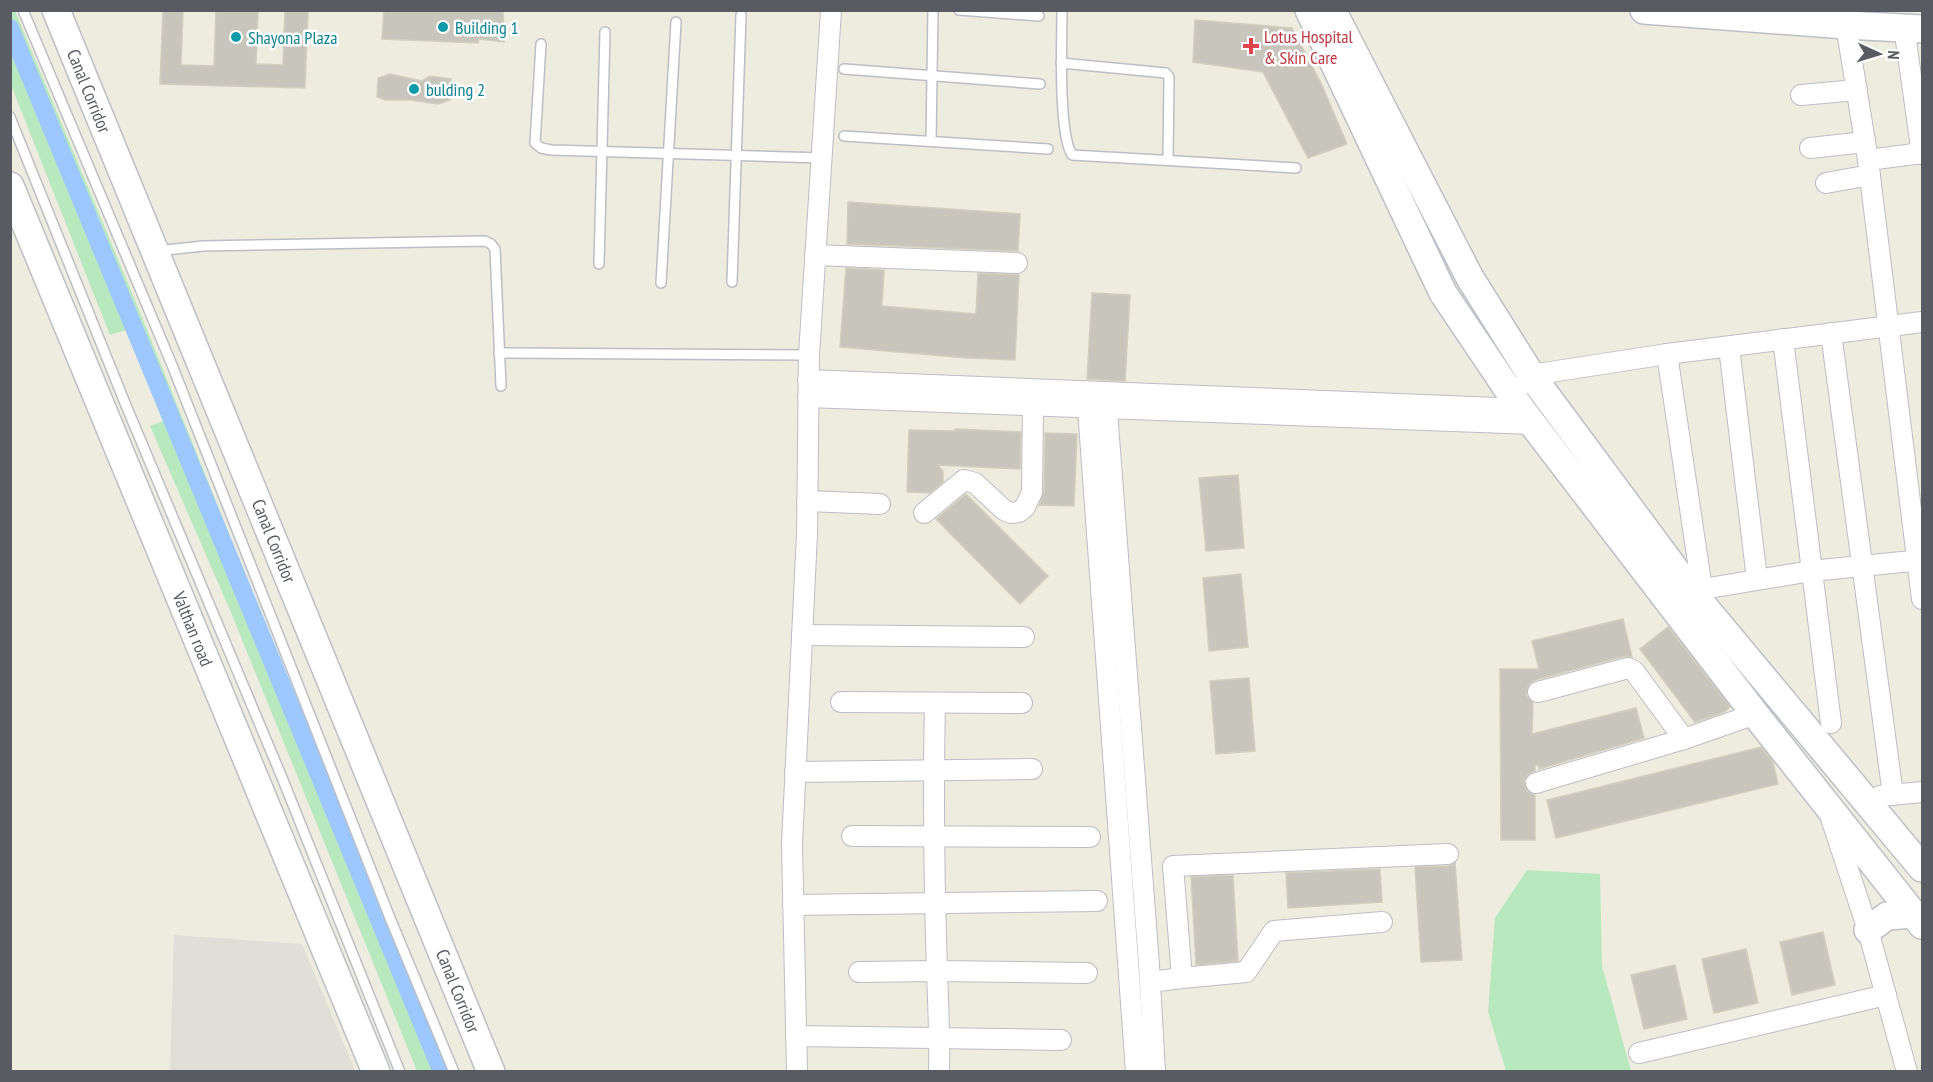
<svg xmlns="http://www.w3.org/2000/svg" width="1933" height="1082" viewBox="0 0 1933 1082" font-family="'PT Sans Narrow',sans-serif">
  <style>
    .industrial { fill: #e0dfd7 }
    .green { fill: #b8e8be }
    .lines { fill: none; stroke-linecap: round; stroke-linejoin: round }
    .canal { stroke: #9dc8ff; stroke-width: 18 }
    .building { fill: #c8c6bc; stroke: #d2cebd; stroke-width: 1.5 }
    .lane-casing { stroke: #bcbec5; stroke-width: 12 }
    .street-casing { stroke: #bcbec5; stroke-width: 22 }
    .secondary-casing { stroke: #bcbfc7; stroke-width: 30 }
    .lane { stroke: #fff; stroke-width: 9 }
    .street { stroke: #fff; stroke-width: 20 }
    .secondary { stroke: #fff; stroke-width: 27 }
    .culture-dot { fill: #0f9aa8; stroke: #fff; stroke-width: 2 }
    .health-dot { fill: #e0444e; stroke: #fff; stroke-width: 2 }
    .labels { text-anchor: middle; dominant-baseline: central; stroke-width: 5; stroke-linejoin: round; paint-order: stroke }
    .culture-label { font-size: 18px; fill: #0d838f; stroke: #fff; text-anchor: start }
    .health-label { font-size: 18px; fill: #be3a42; stroke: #fff; text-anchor: start }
    .street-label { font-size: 18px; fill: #585b62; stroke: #fff }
  </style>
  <rect width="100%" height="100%" fill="#edecdf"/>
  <path class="industrial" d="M174,935L302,944L355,1071H170Z"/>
  <g class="green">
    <path d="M11,10L15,11L137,305L292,690L326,778L375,917L436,1071H417L232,615L150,426L163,421L126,330L110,335L11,85Z"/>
    <path d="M1527,870L1600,874L1602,966L1631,1071H1506L1488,1012L1495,918Z"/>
  </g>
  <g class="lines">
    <path class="canal" d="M10,28L442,1072"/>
  </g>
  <g class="building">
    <path d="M163,10H183L181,65L214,66L216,10H258L256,64L283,65L285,10H308L305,88L160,84Z"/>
    <path d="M384,10H503L504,42L479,39L478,43L382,39Z"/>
    <path d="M1195,20L1292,28L1321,83L1347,144L1308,158L1263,72L1193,62Z"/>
    <path d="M390,74L422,81L430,76L451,79L450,100L438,104L411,100H386L377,97L378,78Z"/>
    <path d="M848,202L1020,214L1018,251L847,244Z"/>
    <path d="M846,268L884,270L882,306L976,314L978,273L1019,275L1015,360L968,358L840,347Z"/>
    <path d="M1092,293L1130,295L1125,381L1087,379Z"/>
    <path d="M955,429L1021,432L1020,469L938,465L943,471V482L930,493L907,492L909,430L955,431Z"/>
    <path d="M1045,433L1077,434L1074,506L1039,505L1044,492Z"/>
    <path d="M1238,475L1244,548L1206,551L1199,478Z"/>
    <path d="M966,494L1048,576L1020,604L936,519Z"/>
    <path d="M1241,574L1248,647L1209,651L1203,578Z"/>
    <path d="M1623,619L1632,657L1625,656L1535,680L1529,684L1526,695L1533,702L1532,734L1636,708L1644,738L1539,769L1538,765H1535V771L1528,774L1524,781L1527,791L1535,795V840H1501L1500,669H1539L1532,641Z"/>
    <path d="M1668,627L1730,707L1724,712L1695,722L1640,649Z"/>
    <path d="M1249,678L1255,751L1216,754L1210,681Z"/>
    <path d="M1761,747L1773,762L1778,784L1556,838L1547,800Z"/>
    <path d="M1455,863L1462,960L1421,962L1415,867L1449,866Z"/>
    <path d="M1380,869L1382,902L1288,908L1286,873Z"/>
    <path d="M1233,875L1238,961L1196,965L1191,877Z"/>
    <path d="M1823,932L1835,985L1792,995L1780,942Z"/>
    <path d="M1746,949L1758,1003L1714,1013L1702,959Z"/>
    <path d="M1675,965L1687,1019L1644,1029L1631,975Z"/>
  </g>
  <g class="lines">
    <g class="lane-casing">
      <g id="lane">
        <path d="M23,10L172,365L390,918L454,1072"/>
        <path d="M959,10L1039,16"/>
        <path d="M1062,10C1062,41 1058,132 1072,155L1296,168"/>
        <path d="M541,44L535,143L541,148L551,150L822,158"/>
        <path d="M1061,63L1166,73L1169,77L1168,160"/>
        <path d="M844,69L1040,84"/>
        <path d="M10,117L125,403L283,780L400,1072"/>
        <path d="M844,136L1048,149"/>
        <path d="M931,141L933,10"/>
        <path d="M157,251L203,246L485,241L491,244L495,249L501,386"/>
        <path d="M599,264L605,32"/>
        <path d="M732,282L741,15"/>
        <path d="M661,283L676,22"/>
        <path d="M499,353L809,355"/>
      </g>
    </g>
    <g class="street-casing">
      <g id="street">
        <path d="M1846,25L1868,160L1922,599"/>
        <path d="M1904,27L1922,154"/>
        <path d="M1801,95L1857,90"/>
        <path d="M1810,148L1865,142"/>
        <path d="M1868,160L1922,153"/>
        <path d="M1826,183L1870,175"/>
        <path d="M815,255L1017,263"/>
        <path d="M1831,333L1893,795"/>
        <path d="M1783,339L1831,723"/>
        <path d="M1729,347L1757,579"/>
        <path d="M1667,354L1702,589"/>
        <path d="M808,380L1521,409"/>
        <path d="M1525,383L1531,375L1667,354L1922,322"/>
        <path d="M1087,395L1136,1072"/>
        <path d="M808,397L1532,424"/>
        <path d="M1106,398L1149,965L1155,1072"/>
        <path d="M807,501L880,504"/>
        <path d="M924,513L964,480L975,483L1004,510L1011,513L1019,512L1025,507L1032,492L1033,406"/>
        <path d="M1691,591L1811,571L1922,560"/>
        <path d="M802,635L1024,637"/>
        <path d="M1538,692L1628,668L1634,671L1684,739"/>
        <path d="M841,702L1022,703"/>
        <path d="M935,703C933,792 934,881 937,970C938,1004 940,1037 939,1072"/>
        <path d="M795,772L1032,769"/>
        <path d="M1536,783L1684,739L1755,714"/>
        <path d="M1880,796L1922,792"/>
        <path d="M1831,818L1868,930L1907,1072"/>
        <path d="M852,836L1090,837"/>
        <path d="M793,905L1097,901"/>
        <path d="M859,972L937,971L1087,973"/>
        <path d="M1182,978L1246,972L1274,931L1382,922"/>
        <path d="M1150,982L1182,978L1173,866L1448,854"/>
        <path d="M796,1036L1061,1040"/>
        <path d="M1639,1053L1886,995"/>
        <path d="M797,1072L792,844L807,534L809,355L831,10"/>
      </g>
    </g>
    <g class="secondary-casing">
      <g id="secondary">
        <path d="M56,10L491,1072"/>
        <path d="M1309,10L1443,293L1521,409L1755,714L1922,925"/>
        <path d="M1332,10L1470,278L1531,375L1691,591L1922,868"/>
        <path d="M1644,10L1846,25L1922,29"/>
        <path d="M10,186L376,1072"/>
        <path d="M1868,930L1887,916L1914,914"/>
      </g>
    </g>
    <use href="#lane" class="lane"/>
    <use href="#street" class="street"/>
    <use href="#secondary" class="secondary"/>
  </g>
  <g class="culture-dot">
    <circle cx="443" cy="27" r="6"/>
    <circle cx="236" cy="37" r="6"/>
    <circle cx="414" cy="89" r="6"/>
  </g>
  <path class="health-dot" d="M1248 37h6v6h6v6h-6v6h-6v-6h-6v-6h6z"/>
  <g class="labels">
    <g class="culture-label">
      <text x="455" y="27">Building 1</text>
      <text x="248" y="37">Shayona Plaza</text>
      <text x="426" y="89">bulding 2</text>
    </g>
    <g class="health-label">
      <text x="1264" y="36">Lotus Hospital<tspan x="1264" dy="21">&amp; Skin Care</tspan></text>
    </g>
    <g class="street-label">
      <text transform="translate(89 91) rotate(68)">Canal Corridor</text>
      <text transform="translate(274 541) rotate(68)">Canal Corridor</text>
      <text transform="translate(193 629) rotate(68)">Valthan road</text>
      <text transform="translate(458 991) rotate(68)">Canal Corridor</text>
    </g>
  </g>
  <rect width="1933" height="1082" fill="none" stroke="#585b62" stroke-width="24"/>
  <g transform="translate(1879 54) rotate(94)" stroke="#ffffff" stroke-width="4.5" paint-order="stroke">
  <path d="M0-4.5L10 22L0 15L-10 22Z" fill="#585b62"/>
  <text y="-9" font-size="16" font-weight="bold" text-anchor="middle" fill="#585b62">N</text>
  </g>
</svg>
